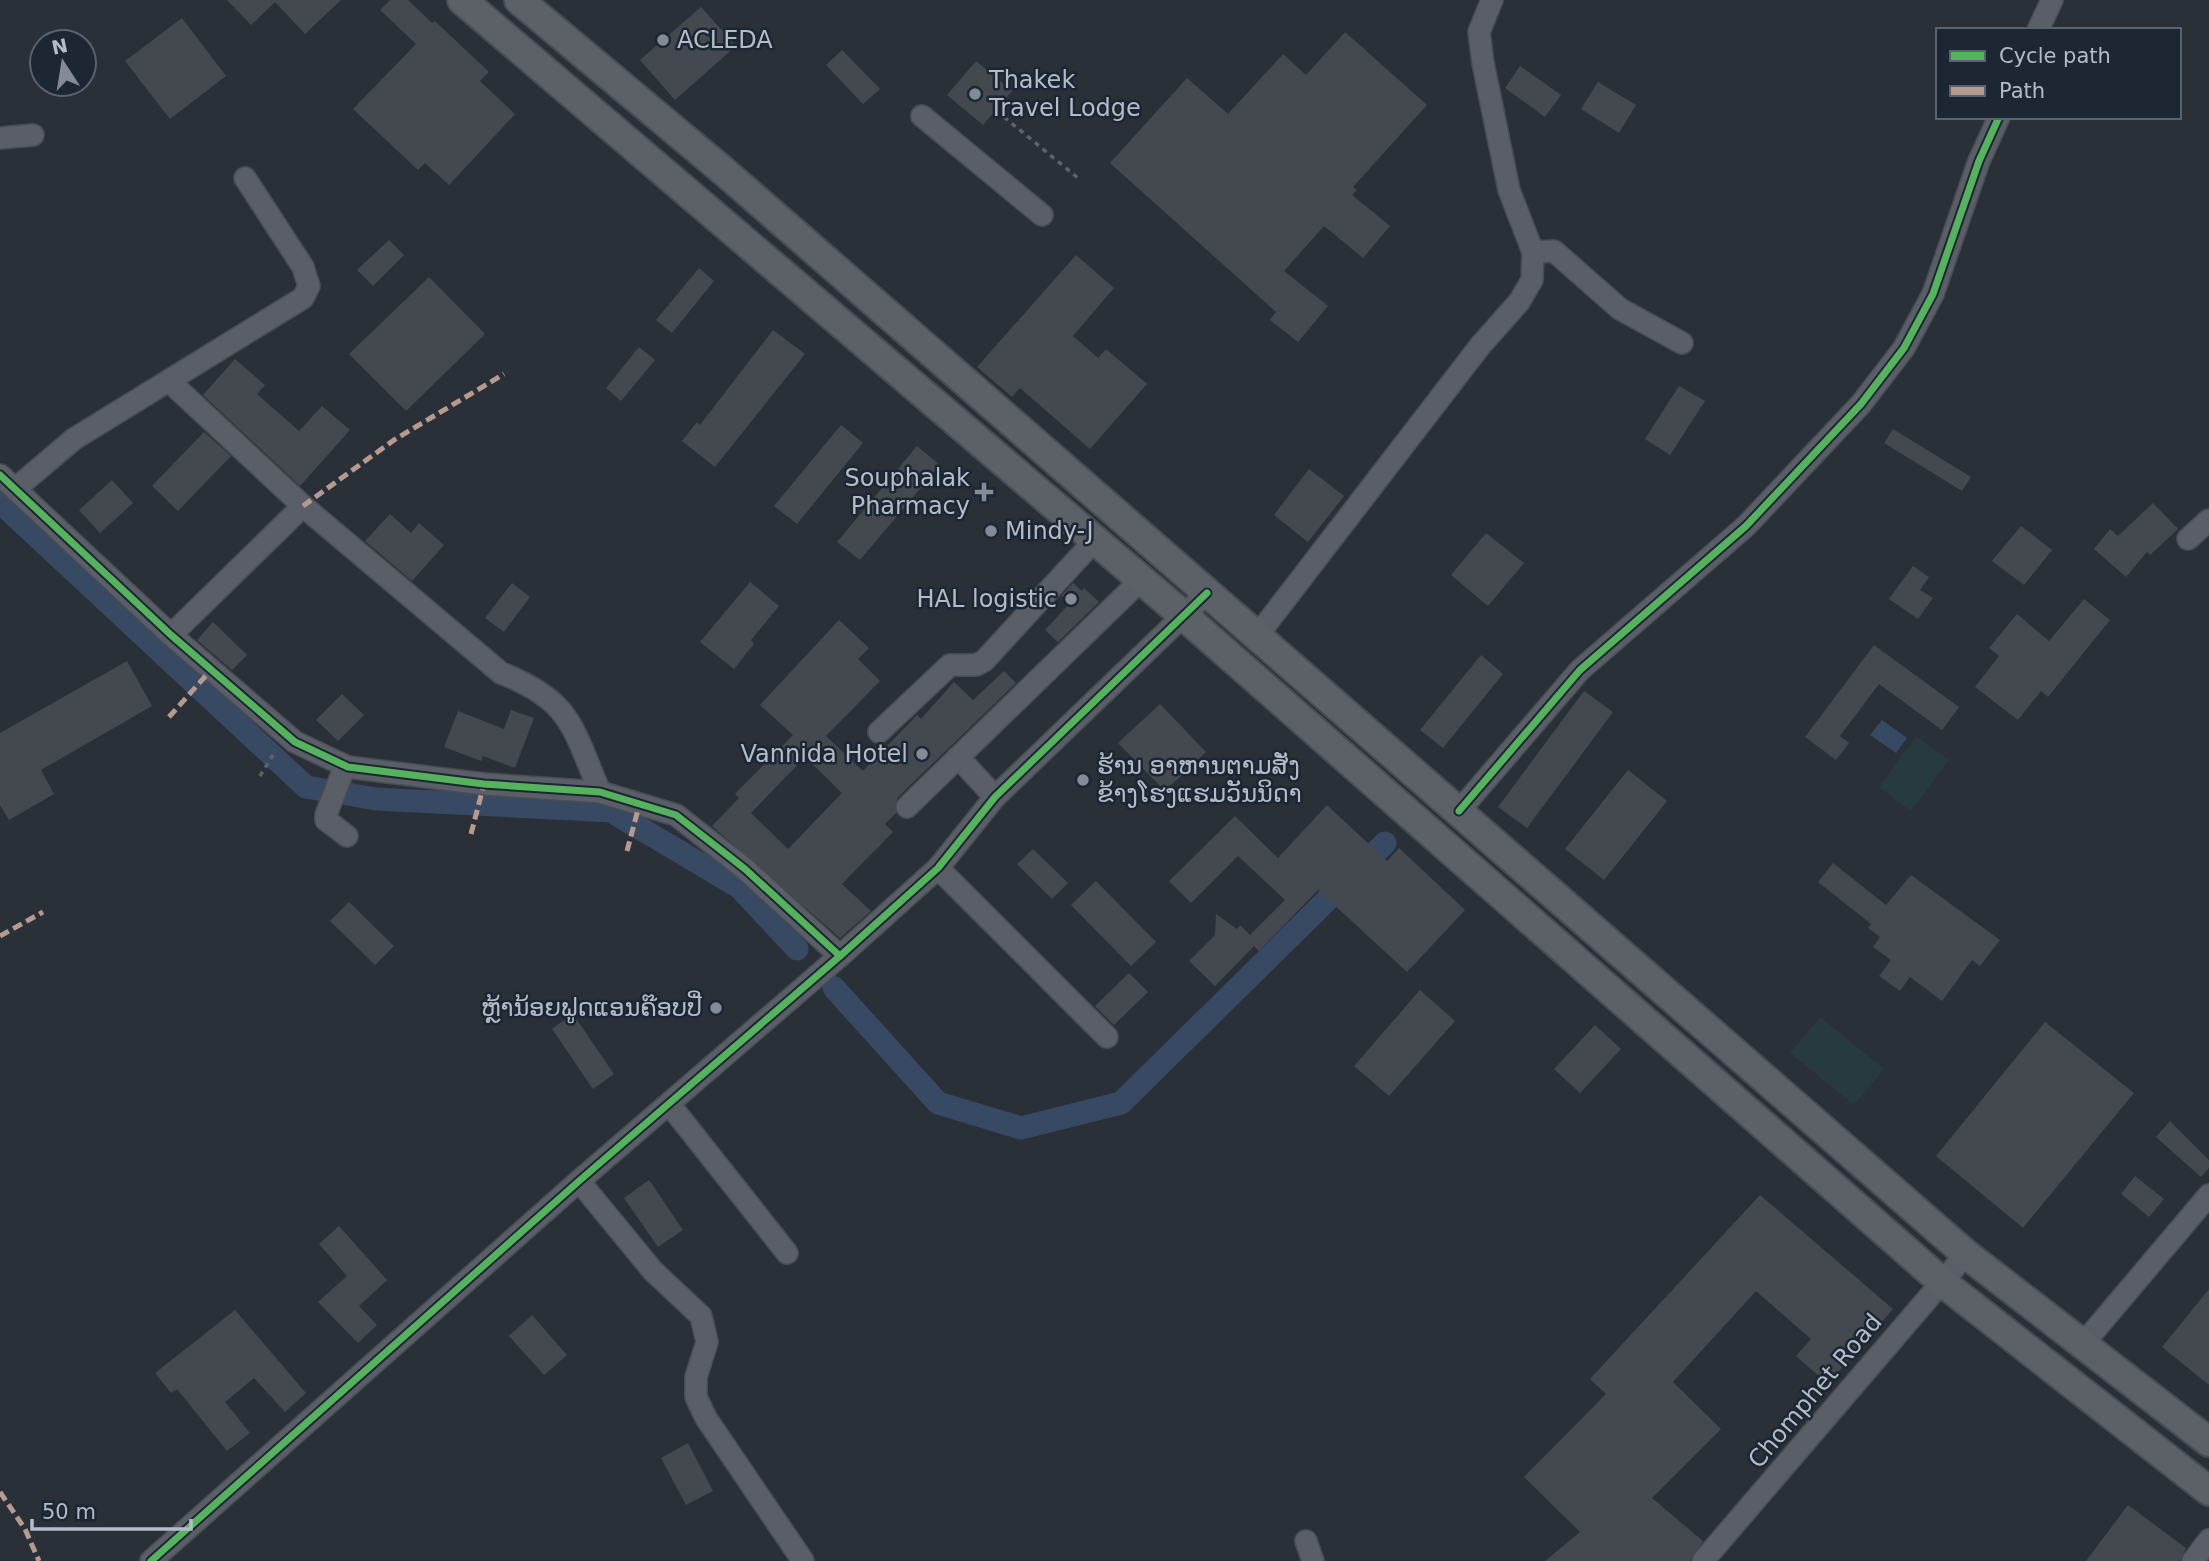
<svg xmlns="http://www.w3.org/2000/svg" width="2209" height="1561" viewBox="0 0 2209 1561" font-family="'DejaVu Sans','Noto Sans Lao',sans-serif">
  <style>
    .green { fill: #273a3e }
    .water { fill: #384963 }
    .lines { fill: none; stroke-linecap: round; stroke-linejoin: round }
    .canal { stroke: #384963; stroke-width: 23 }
    .building { fill: #444950; fill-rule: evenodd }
    .minor-casing { stroke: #484c53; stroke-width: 24 }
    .major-casing { stroke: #484c55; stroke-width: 32 }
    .path { stroke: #5d636a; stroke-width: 3.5; stroke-dasharray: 5 5; stroke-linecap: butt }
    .minor { stroke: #5a5e66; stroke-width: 21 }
    .major { stroke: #5c6168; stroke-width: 28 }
    .quiet { stroke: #b69a8f; stroke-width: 5; stroke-dasharray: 10 5; stroke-linecap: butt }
    .cycleway-casing { stroke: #1d2633; stroke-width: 11 }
    .cycleway { stroke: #56b35d; stroke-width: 7 }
    .poi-dot { fill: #848b96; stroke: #1d2633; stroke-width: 2.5 }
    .labels { text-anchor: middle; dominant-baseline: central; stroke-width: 5; stroke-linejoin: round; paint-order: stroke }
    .poi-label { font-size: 24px; fill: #b4bcc9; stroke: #1d2633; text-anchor: start }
    .street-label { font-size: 24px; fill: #b4bcc9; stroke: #1d2633 }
  </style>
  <rect width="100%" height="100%" fill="#2a3038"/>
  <g class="green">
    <path d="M1916,736L1949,760L1911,811L1879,787Z"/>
    <path d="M1820,1017L1884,1069L1854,1105L1790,1053Z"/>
  </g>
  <path class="water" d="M1882,720L1907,738L1896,753L1870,735Z"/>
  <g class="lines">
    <g class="canal">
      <path d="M0,502L306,787L376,799L611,811L739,887L797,949"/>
      <path d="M834,988L938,1103L1021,1128L1121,1103L1385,843"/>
    </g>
  </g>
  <g class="building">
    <path d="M227,0H341L305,34L275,2L251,25Z"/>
    <path d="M390,0H408L432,23L435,21L489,72L480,81L515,114L449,185L425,163L418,170L353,109L416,44L380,10Z"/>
    <path d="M701,7L736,46L675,100L640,60Z"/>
    <path d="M182,18L226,76L170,119L125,61Z"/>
    <path d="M1345,32L1427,105L1353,187L1357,190L1352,195L1390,226L1363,258L1324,226L1284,271L1328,306L1298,342L1270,320L1276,312L1110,163L1187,78L1228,114L1283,54L1306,75Z"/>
    <path d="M842,50L880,89L863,104L826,65Z"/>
    <path d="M976,61L1012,91L983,125L947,95Z"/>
    <path d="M1520,66L1561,95L1545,117L1505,88Z"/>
    <path d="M1598,82L1636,105L1619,133L1581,109Z"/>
    <path d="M389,240L404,255L373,286L357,270Z"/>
    <path d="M1076,255L1114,288L1073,336L1098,358L1106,349L1147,384L1090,449L1020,388L1012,397L977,367Z"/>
    <path d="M699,268L714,281L672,333L656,320Z"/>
    <path d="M429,277L485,334L406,411L349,354Z"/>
    <path d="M773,330L805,354L715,467L682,441L697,422L700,425Z"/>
    <path d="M639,347L655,360L621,401L606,388Z"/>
    <path d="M235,359L265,385L257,394L299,431L322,406L350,430L300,486L203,395Z"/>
    <path d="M1679,386L1705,401L1670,455L1645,439Z"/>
    <path d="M841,425L863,443L797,524L774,506Z"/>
    <path d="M1893,429L1971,477L1962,491L1884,443Z"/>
    <path d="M204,432L231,456L178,511L152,486Z"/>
    <path d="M917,446L940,465L860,560L837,542Z"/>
    <path d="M1309,469L1344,496L1308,542L1274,515Z"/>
    <path d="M112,480L133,503L100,533L79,510Z"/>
    <path d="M2153,503L2178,529L2150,555L2147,552L2126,577L2094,549L2110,529L2118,536Z"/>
    <path d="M390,514L411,533L419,523L444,545L412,581L365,541Z"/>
    <path d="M2021,526L2052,550L2024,585L1992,561Z"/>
    <path d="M1486,533L1524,563L1488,606L1451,575Z"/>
    <path d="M1913,566L1929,577L1920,590L1933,598L1918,619L1889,599Z"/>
    <path d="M750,582L779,606L751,640L754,644L734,669L700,642Z"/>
    <path d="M512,583L530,597L504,632L485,618Z"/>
    <path d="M1073,583L1082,591L1084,588L1099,602L1058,642L1045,630L1070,603L1061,596Z"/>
    <path d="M2084,599L2110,620L2048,697L2041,691L2018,720L1975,687L1999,656L1989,648L2017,614L2049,641Z"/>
    <path d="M839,620L869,648L858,659L880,681L826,736L863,771L917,715L921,719L954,682L973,700L1004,671L1016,683L897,798L896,813L885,824L893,832L842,884L871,911L840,938L712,826L739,798L735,794L793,735L760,705ZM805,757L842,793L788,849L751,813Z"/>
    <path d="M213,622L247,655L232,670L197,640Z"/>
    <path d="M1874,645L1959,707L1942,730L1879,684L1840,736L1849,743L1836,760L1805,737Z"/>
    <path d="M1481,655L1503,674L1443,748L1420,730Z"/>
    <path d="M127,661L152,706L41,770L54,794L9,820L0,805V733Z"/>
    <path d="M1584,691L1613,712L1527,828L1498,807Z"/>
    <path d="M342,694L364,715L338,741L316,720Z"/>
    <path d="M1160,704L1206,752L1165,791L1118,743Z"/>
    <path d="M511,710L534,718L515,768L483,756L481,761L444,747L458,711L504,729Z"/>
    <path d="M1628,770L1667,801L1604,880L1565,849Z"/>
    <path d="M1327,805L1387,861L1399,848L1465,910L1407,972L1318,890L1259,951L1254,946L1215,986L1189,961L1215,935L1216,914L1237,929L1240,925L1250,935L1285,900L1238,856L1191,903L1169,881L1235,816L1278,858Z"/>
    <path d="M1033,849L1068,883L1052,899L1017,864Z"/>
    <path d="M1833,863L1886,905L1911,875L2000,940L1980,966L1972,960L1942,1001L1910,977L1900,991L1879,976L1891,960L1873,947L1880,937L1868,928L1871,924L1818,882Z"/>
    <path d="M1096,881L1156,942L1131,966L1071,905Z"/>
    <path d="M349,902L394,946L375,965L330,921Z"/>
    <path d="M1129,973L1148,992L1114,1025L1095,1006Z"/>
    <path d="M1420,990L1455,1021L1389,1096L1354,1066Z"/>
    <path d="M573,1014L614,1074L593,1089L552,1029Z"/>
    <path d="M2045,1022L2134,1093L2023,1228L1936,1156Z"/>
    <path d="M1595,1025L1621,1049L1580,1093L1554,1069Z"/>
    <path d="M2170,1121L2209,1160V1168L2201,1177L2156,1137Z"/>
    <path d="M2135,1176L2164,1199L2149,1217L2121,1194Z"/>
    <path d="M649,1180L683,1230L658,1247L624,1198Z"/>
    <path d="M1760,1195L1893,1309L1828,1384L1796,1356L1811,1339L1756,1291L1673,1382L1721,1429L1652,1498L1703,1541L1690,1561H1545L1580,1532L1524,1477L1606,1394L1590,1379Z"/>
    <path d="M339,1226L387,1280L359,1306L377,1325L358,1343L318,1302L347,1276L319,1244Z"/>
    <path d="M2209,1289V1385L2162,1347Z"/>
    <path d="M235,1310L306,1393L285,1412L254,1378L225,1402L250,1433L227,1451L177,1389L171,1393L155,1373Z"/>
    <path d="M532,1315L567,1355L544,1375L509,1336Z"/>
    <path d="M688,1443L713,1491L686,1505L661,1458Z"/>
    <path d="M2128,1505L2186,1548L2180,1561H2086Z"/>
  </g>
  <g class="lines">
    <g class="minor-casing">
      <g id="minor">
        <path d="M2038,30L2052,0"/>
        <path d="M922,116L1042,215"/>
        <path d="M0,138L33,135"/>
        <path d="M1533,252L1554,251L1620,309L1682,343"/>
        <path d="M169,381L303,506L501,673C572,701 572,727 600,792"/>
        <path d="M0,475L171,635L295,742L348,767L484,784L600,792L676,815L745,869L840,956"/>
        <path d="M15,489L74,439L303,298L309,286L303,267L245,178"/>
        <path d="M2188,539L2209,520"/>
        <path d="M171,635L303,506"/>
        <path d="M1257,636L1480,346L1519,302L1532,280L1533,252L1509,190L1483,63L1479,32L1492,0"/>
        <path d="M879,732L950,665H976L984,661L1095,540"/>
        <path d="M958,757L995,797"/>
        <path d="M345,766L326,815V820L347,836"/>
        <path d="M907,807L1142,579"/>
        <path d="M1459,811L1580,670L1746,526L1861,404L1904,348L1933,294L1979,161L1999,117"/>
        <path d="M938,868L1107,1037"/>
        <path d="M670,1105L787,1253"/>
        <path d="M579,1181L653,1271L701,1316L707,1342L696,1377V1397L706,1418L803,1561"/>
        <path d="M2083,1344L2209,1195"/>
        <path d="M1306,1541L1313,1561"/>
        <path d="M151,1561L579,1181L840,956L938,868L995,797L1207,593"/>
        <path d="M1703,1561L1966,1254"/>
        <path d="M2193,1561L2209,1540"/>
      </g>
    </g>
    <g class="major-casing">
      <g id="major">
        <path d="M462,0L1184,616L1942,1282L2209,1491"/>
        <path d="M519,0L727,174L1966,1254L2209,1442"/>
      </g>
    </g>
    <g class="path">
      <path d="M1004,117L1078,178"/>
      <path d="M260,776L276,750"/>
    </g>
    <use href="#minor" class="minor"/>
    <use href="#major" class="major"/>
    <g class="quiet">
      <path d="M303,506L394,440L504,374"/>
      <path d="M169,717L211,670"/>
      <path d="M471,834L484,784"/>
      <path d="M627,851L640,802"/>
      <path d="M0,936L43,912"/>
      <path d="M0,1492L25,1529L39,1561"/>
    </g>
    <g class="cycleway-casing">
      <g id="cycleway">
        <path d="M0,475L171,635L295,742L348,767L484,784L600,792L676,815L745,869L840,956"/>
        <path d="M1459,811L1580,670L1746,526L1861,404L1904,348L1933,294L1979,161L1999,117"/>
        <path d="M151,1561L579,1181L840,956L938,868L995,797L1207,593"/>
      </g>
    </g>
    <use href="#cycleway" class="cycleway"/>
  </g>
  <g class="poi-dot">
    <circle cx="663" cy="40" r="7"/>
    <circle cx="975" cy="94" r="7"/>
    <path d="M980.5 481.5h7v7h7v7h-7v7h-7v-7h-7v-7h7z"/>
    <circle cx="991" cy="531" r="7"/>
    <circle cx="1071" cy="599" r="7"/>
    <circle cx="922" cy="754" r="7"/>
    <circle cx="1083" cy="780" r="7"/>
    <circle cx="716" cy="1008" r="7"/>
  </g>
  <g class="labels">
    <g class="poi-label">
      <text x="677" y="40">ACLEDA</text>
      <text x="989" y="80">Thakek<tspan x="989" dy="28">Travel Lodge</tspan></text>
      <text x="970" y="478" text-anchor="end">Souphalak<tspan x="970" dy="28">Pharmacy</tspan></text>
      <text x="1005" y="531">Mindy-J</text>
      <text x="1057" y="599" text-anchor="end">HAL logistic</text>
      <text x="908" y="754" text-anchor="end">Vannida Hotel</text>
      <text x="1097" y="766">ຮ້ານ ອາຫານຕາມສັ່ງ<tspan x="1097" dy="28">ຂ້າງໂຮງແຮມວັນນິດາ</tspan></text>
      <text x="702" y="1008" text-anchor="end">ຫຼ້ານ້ອຍຟູດແອນຄ໊ອບປີ່</text>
    </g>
    <g class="street-label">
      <text transform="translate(1815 1391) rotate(-50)">Chomphet Road</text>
    </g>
  </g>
  <rect x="1936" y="28" width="245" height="91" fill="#1d2633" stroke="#59626f" stroke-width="2"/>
  <rect x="1950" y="51" width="35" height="10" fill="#56b35d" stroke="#59626f" stroke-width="2"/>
  <text x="1999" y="63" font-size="21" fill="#b4bcc9">Cycle path</text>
  <rect x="1950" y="86" width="35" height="10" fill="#b69a8f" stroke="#59626f" stroke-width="2"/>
  <text x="1999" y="98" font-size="21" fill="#b4bcc9">Path</text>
  <g transform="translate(63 63) rotate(348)"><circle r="33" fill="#1d2633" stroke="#59626f" stroke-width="2"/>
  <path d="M0-5L12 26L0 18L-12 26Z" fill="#848b96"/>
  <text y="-10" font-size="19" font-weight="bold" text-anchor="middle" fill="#b4bcc9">N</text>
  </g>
  <path d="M32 1519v10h159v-10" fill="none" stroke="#b4bcc9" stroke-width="3.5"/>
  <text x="42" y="1519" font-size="21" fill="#b4bcc9" stroke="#1d2633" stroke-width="5" paint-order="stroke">50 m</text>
</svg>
